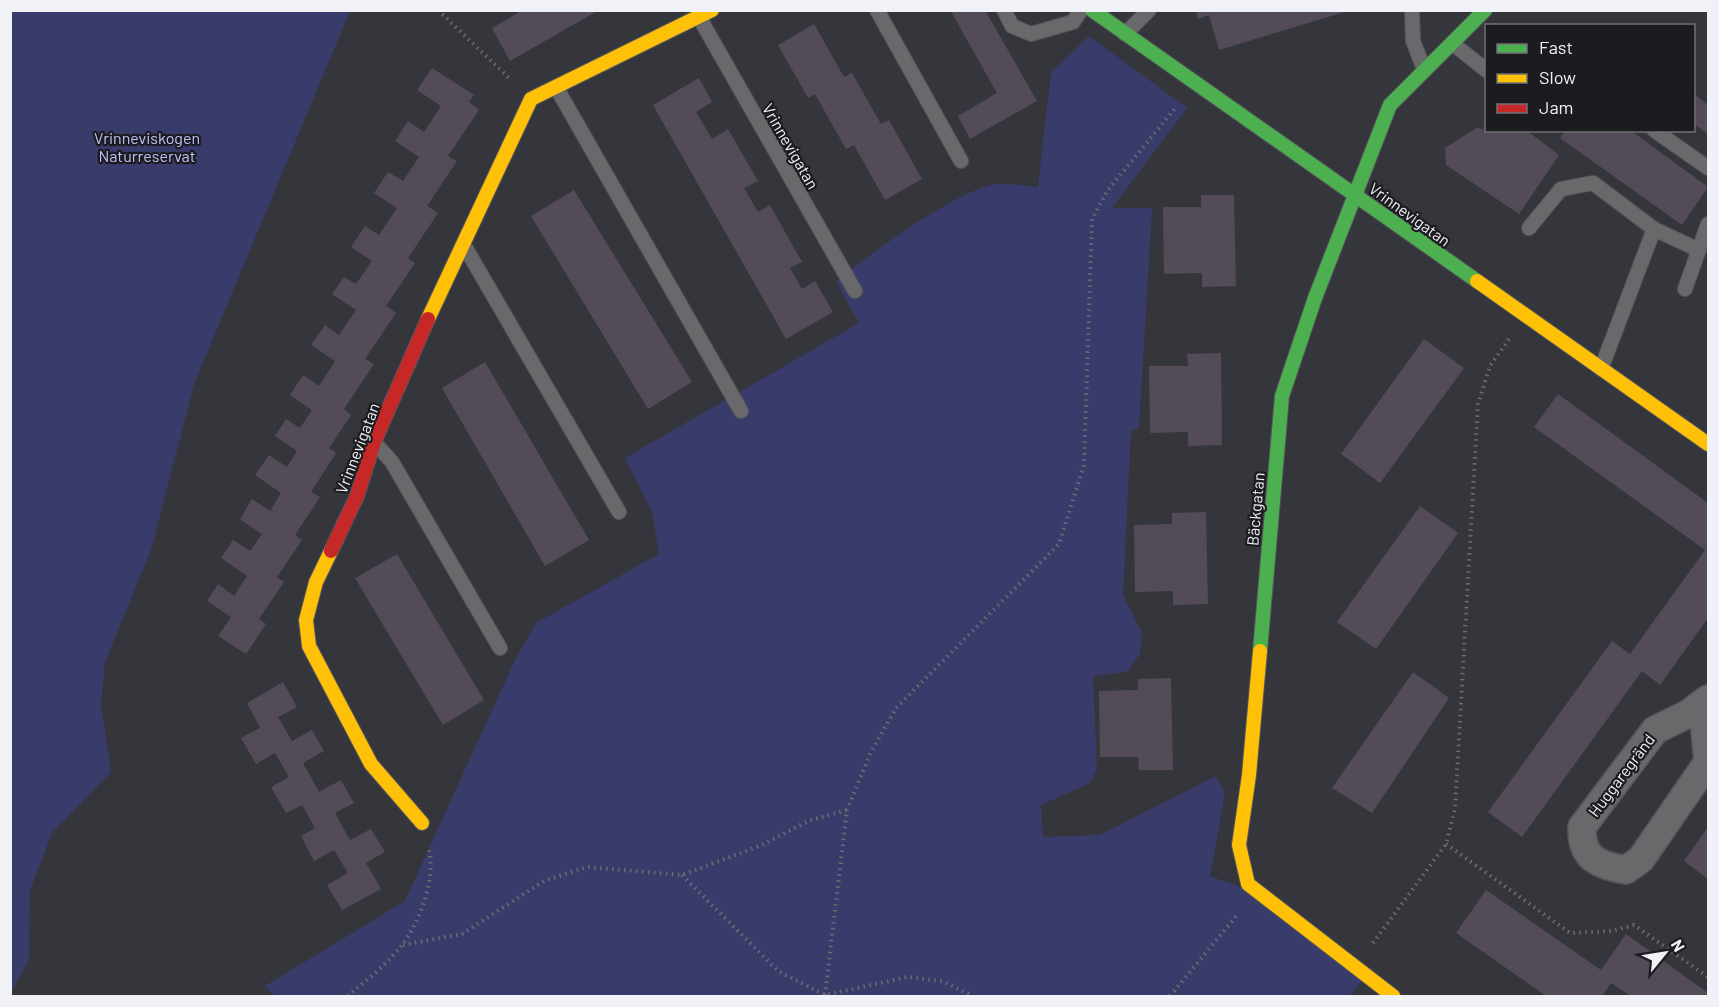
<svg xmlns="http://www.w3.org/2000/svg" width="1719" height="1007" viewBox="0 0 1719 1007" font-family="Barlow,sans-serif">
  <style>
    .green { fill: #393c6b }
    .building { fill: #534b58 }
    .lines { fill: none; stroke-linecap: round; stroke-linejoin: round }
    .lane-casing { stroke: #545559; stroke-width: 16 }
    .street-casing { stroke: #545559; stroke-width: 30 }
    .fast-casing { stroke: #545559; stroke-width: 16 }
    .slow-casing { stroke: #545559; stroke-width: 16 }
    .jam-casing { stroke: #545559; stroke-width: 16 }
    .path { stroke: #6c6d71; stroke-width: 4; stroke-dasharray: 1.5 4.5; stroke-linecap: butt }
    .lane { stroke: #69696c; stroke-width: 14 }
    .street { stroke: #69696c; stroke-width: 27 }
    .fast { stroke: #4caf50; stroke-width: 14 }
    .slow { stroke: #ffc107; stroke-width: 14 }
    .jam { stroke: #c62828; stroke-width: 14 }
    .labels { text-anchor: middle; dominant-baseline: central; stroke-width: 4.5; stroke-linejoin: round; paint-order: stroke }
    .park-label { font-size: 16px; fill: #bec4f9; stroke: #1c1c20 }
    .street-label { font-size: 16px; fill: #f1f2f7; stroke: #1c1c20 }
  </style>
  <rect width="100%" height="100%" fill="#35363b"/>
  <g class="green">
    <path d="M11,10L350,11L194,384L151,550L105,662L101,705L111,772L52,833L30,890L29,960L11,993Z"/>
    <path d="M1089,36L1187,108L1112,208H1152L1139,428L1131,430L1123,595L1142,633L1140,654L1127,672L1093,676L1097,770L1090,783L1041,805L1043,837L1100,835L1216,776L1225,793L1210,876L1240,887L1365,977L1350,996H274L265,986L405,901L515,660L536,623L659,554L652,512L625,458L859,323L836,282C865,257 961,187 997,184C1010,183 1025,186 1038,187L1051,73Z"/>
  </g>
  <g class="building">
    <path d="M523,10H599L510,61L492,28Z"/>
    <path d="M950,10H985L1037,101L970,139L958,116L997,93Z"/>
    <path d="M1196,10H1348V11L1219,50L1209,15L1198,19Z"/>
    <path d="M814,24L844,77L852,73L881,124L889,120L922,179L885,200L854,145L846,149L815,94L808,98L778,45Z"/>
    <path d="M432,68L474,95L469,102L479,110L448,156L457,161L427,206L438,213L408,258L415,263L386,306L396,313L365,359L374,364L344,409L351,415L329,448L336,453L311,492L320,497L295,535L302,540L277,577L284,582L259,619L266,624L246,654L218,636L231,617L207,601L218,584L234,596L247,576L221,558L233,540L250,551L262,534L240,519L252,499L270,511L281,493L255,475L269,455L287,467L297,451L275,436L286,419L300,428L312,410L290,395L303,375L319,386L335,361L311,345L325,325L339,335L356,310L332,294L344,277L356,284L372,261L351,247L365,226L379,235L397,208L374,193L388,172L403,181L419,157L395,141L408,121L424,132L441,106L417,90Z"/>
    <path d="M699,78L712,102L696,112L712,139L728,129L758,181L744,188L758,212L770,205L802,262L790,268L802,289L815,281L833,312L786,339L653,105Z"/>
    <path d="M1694,94L1708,105V134L1694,124Z"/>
    <path d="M1486,124V130H1526L1559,155L1519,214L1446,165L1445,148L1478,127L1483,130Z"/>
    <path d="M1566,130H1630L1708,187L1682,225L1560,138Z"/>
    <path d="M574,190L692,382L648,409L531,216Z"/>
    <path d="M1201,195H1234L1236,286L1202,287V273L1164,274L1163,207H1201Z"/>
    <path d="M1424,339L1464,368L1380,483L1341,454Z"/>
    <path d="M1221,353L1222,445L1188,446V432L1150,433L1149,366H1188L1187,354Z"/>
    <path d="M485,362L589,540L545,566L442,388Z"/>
    <path d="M1558,394L1708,503V618L1660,685L1642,671L1522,837L1488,812L1612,641L1630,654L1705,550L1534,427Z"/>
    <path d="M1420,506L1458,533L1376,649L1337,622Z"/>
    <path d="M1206,512L1208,604L1173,605V591L1135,592L1134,525L1172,524V513Z"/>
    <path d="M397,554L484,700L443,725L355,578Z"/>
    <path d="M1413,672L1449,698L1372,813L1332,788Z"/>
    <path d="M1171,678L1173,770H1139L1138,757H1100L1099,691L1138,690V679Z"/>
    <path d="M283,682L297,707L278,717L292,741L312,730L324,751L303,763L319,792L341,780L354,803L335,813L350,840L371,829L385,852L366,863L381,889L342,910L327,885L348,873L334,850L314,861L301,836L315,828L302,805L286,813L271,787L289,777L275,753L256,764L241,738L260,728L247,703Z"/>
    <path d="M1708,827V879L1684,861Z"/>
    <path d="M1486,890L1601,970L1626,934L1708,993V996H1631L1611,983L1602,996H1546L1456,933Z"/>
  </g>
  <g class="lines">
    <g class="lane-casing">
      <g id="lane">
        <path d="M877,10L961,161"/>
        <path d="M1004,10L1012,26L1031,34L1073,22L1081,10"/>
        <path d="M1412,10L1413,41L1424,69"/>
        <path d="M699,17L855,291"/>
        <path d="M1125,34L1149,10"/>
        <path d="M1452,43L1486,70"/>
        <path d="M556,87L741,411"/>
        <path d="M1654,130L1708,168"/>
        <path d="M1529,228L1561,189L1593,183L1654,229L1699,250"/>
        <path d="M465,247L619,512"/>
        <path d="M1685,289L1708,224"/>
        <path d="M1601,369L1654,229"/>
        <path d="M374,442L392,462L500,648"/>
      </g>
    </g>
    <g class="street-casing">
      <path id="street" d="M1708,699L1688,714L1655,730L1582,827C1581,858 1597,865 1626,870L1641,859L1708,762L1704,720L1708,700"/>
    </g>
    <g class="fast-casing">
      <g id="fast">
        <path d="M1092,10L1477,281"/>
        <path d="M1260,651L1282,396L1315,298L1390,105L1485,10"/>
      </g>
    </g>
    <g class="slow-casing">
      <g id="slow">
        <path d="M1477,281L1708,444"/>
        <path d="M428,319L531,99L712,10"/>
        <path d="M331,551L316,582L306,620L309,646L371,764L422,823"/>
        <path d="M1260,651L1249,775L1239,845L1248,884L1393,996"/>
      </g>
    </g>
    <g class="jam-casing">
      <path id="jam" d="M331,551L357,496L374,442L428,319"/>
    </g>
    <g class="path">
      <path d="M438,10L511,80"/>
      <path d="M1446,844L1570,933L1612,931L1634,925L1708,977"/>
      <path d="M682,875L778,971L825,995L908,977L942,981L973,996"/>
      <path d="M1373,943L1446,844L1455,809L1478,404L1490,366L1509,339"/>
      <path d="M403,945L462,934L544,881L587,867L682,875L762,845L808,821L847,810"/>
      <path d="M825,995L847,810L870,754L896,708L1059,544L1084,465L1092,219L1108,190L1177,106"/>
      <path d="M348,996C366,980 388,964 402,945C420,922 436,878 429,850"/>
      <path d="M1170,996L1238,914"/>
    </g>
    <use href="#lane" class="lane"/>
    <use href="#street" class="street"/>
    <use href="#fast" class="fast"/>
    <use href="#slow" class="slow"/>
    <use href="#jam" class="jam"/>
  </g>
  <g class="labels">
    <g class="park-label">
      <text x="147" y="137">Vrinneviskogen<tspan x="147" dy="18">Naturreservat</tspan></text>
    </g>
    <g class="street-label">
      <text transform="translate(791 146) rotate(60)">Vrinnevigatan</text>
      <text transform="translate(1410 214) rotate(36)">Vrinnevigatan</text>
      <text transform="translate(357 448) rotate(-69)">Vrinnevigatan</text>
      <text transform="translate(1255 509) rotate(-85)">Bäckgatan</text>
      <text transform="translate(1621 775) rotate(-53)">Huggaregränd</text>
    </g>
  </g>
  <rect width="1719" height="1007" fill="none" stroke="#f1f2f7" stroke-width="24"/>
  <rect x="1485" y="24" width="210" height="108" fill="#1c1c20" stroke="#717276" stroke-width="1.5"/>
  <rect x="1497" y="44" width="30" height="9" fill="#4caf50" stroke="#717276" stroke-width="1.5"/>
  <text x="1539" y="54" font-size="18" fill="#f1f2f7">Fast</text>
  <rect x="1497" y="74" width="30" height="9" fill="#ffc107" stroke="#717276" stroke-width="1.5"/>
  <text x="1539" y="84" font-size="18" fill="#f1f2f7">Slow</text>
  <rect x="1497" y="104" width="30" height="9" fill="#c62828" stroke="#717276" stroke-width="1.5"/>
  <text x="1539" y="114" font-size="18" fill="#f1f2f7">Jam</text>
  <g transform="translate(1665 953) rotate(60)" stroke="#1c1c20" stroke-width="4.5" paint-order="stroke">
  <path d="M0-4.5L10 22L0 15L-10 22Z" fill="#f1f2f7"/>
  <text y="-9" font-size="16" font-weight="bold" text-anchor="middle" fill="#f1f2f7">N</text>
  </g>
</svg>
